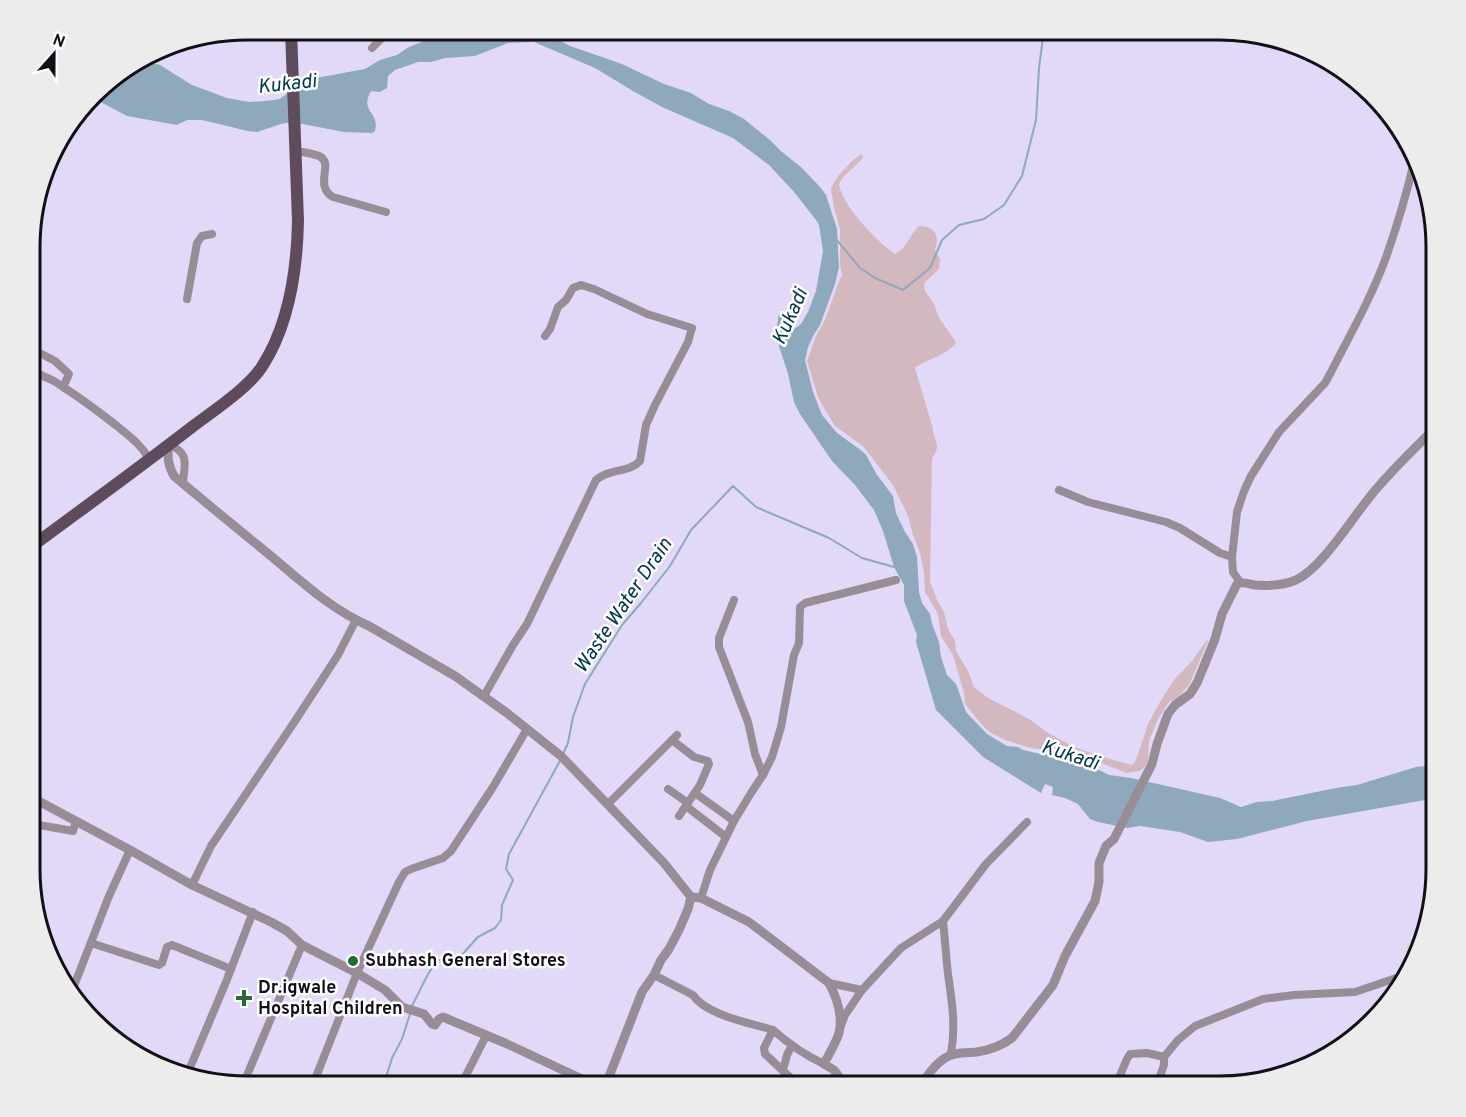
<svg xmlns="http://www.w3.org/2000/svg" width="1466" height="1117" viewBox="0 0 1466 1117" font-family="Overpass,sans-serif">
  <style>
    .green { fill: #d4b8bf }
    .water { fill: #8ea9bb }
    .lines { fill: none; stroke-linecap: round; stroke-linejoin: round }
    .stream { stroke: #8ea9bb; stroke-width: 2 }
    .minor { stroke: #988d97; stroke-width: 8 }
    .tertiary { stroke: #988d97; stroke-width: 9 }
    .primary { stroke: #5e4c5c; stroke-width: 12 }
    .poi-dot { fill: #256934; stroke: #fff; stroke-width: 2 }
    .labels { text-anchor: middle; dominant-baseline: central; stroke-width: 5; stroke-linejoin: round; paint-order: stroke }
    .poi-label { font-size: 18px; font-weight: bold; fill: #120f19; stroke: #fff; text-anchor: start }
    .water-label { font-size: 20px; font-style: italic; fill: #00344f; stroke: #fff }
    .rim { fill: none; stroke: #120f19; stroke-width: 3 }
  </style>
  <rect width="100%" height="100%" fill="#e2d8f7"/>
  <path class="green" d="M860,155H862L863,157C856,168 842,174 839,185C843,206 877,242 895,254C906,250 910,234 919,226C935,226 940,236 935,250L940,259L939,269L925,282L924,285L925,291L934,304L939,318L956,342C950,354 927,359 915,368L933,429C933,436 937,441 937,447C937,451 933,456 932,459L930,581L937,600L944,612L948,629L955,641L956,651L968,671L974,687L988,698L1029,719L1048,733L1074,747L1103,757L1132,765L1136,760L1148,724L1160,702L1174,680L1192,661L1207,640L1208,641L1189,685L1178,697L1169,702L1158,719L1149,741L1148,762L1144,768L1139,771L1127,773L1101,763L1085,755L1031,748L1008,741L991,733L982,725L965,704L964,693L953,655L941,636L938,614L925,592L924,572L920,553L913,535L908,516L893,485L863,446L835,426L824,408L818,397L807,361L816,336L825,320L838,284L842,275L840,265V229L834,208L831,188L838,176L852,161Z"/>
  <path class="water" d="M510,30H535L544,32L570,46L622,64L664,84L691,93L709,104L729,111L744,119L770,140L782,152L801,167L820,187L826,195L837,229L839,267L835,284L820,325L813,336L808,347L805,360L813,392L822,415L837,433L862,451L866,455L877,475L893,496L896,513L905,532L913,544L917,557L919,592L922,603L930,614L932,624L939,642L941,657L947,675L956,684L966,712L987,734L1007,746L1018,747L1023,750L1041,754L1059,756L1070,762L1081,761L1109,775L1131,778L1220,798L1241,807L1257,802L1272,801L1336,788L1357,785L1416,767L1436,765V798L1307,821L1237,839L1208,842L1180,832L1140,826L1127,828L1098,822L1090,819L1078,804L1065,798L1052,795L1053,787L1045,784L1041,793L983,757L936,710L916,642L917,635L904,601V585L894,567L883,531L874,510L855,485L832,461L800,414L794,402L788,374L779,346L777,325L779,314L789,319L790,327L794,329L801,324L808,312L816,291L823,251L819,225L816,220L795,193L769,165L733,138L662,107L633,91L595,68L534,42L508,43L475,56L445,58L431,62H418L395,70L388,76L387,88L380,92L371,91C359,112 380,111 375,131L372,133L344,132L292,122L281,124L257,132L248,131L202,120H187L177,125L127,116L93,98L104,84L141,63L146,64L151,63L160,65L192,85L227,98L249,102L266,101L280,99L305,80L365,69L380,60L397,55L409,47L429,39H438Z"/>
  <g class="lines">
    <g class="stream">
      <path d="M836,239L860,268L875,278L903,290L930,268L942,240L959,225L984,219L1004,205L1022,176L1036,120L1039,68L1044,30"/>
      <path d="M563,754L568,743L573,717L585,684L622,625L641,603L670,566L691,530L733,486L756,507L829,538L862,558L894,567"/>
      <path d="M411,1008L427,976L436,961L445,959L460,957L478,937L495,928L501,920L502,905L513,880L506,869L509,854L561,759"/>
      <path d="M383,1087L392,1058L402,1039L410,1014"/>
    </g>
    <g class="minor">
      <path d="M372,48L390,30"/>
      <path d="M295,151C302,152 312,153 319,156C335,163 313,185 333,197L386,212"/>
      <path d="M187,299L197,243L202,236L212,234"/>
      <path d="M32,349L55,361L69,374L63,387C82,399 99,412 117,426C129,436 141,444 149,459"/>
      <path d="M32,371L54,381L63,387"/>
      <path d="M169,444C191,455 184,463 183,484"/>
      <path d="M1059,490L1088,502L1166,522L1180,528L1220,553L1232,557"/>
      <path d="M1240,582L1233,572L1232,557L1237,512L1244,491L1251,476L1279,432L1325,383L1331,372C1350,335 1371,298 1385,260C1397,227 1407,192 1415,158"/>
      <path d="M734,600L719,638V647L748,722L755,754L763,775"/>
      <path d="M484,696L513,645L527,624L596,480C609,468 629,473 640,461L646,425L655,405L688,342L692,328L647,314L594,289L581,285L573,288L566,300L558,307L550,329L545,336"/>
      <path d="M672,740L694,757L708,761L709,764L700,785L679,816"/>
      <path d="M668,789L688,803"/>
      <path d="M695,793L734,821"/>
      <path d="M608,804L677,735"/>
      <path d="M686,806L726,837"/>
      <path d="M31,822L39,825L73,831L76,821"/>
      <path d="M192,885L211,846L297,718L338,655L356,620"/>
      <path d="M701,898L710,870L734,821L751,793L763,775L772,757L781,727L794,655L799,643L800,607L805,603L896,580"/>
      <path d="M943,921L986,864L1027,822"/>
      <path d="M91,943L159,965L162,963L167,947L172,945L231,969"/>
      <path d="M654,975L693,995C706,1015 750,1023 773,1030"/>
      <path d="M829,983L862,990L901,948L943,921C945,939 946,956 948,974C952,1003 956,1024 951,1054"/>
      <path d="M72,991L109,896L130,850"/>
      <path d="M841,1026L845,1015L862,990"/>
      <path d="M783,1070L787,1055L791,1047"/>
      <path d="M188,1076L189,1070L226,982L253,912"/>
      <path d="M242,1087L302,945"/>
      <path d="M312,1087L357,973L399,882L405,872L411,869L443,858L451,851L493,787L527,729"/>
      <path d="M460,1087L486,1036"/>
      <path d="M803,1087L794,1081L765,1054L764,1048L773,1030C789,1044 804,1055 824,1064"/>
      <path d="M1115,1087L1127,1059L1130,1054L1147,1053L1164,1057L1178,1040L1195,1026L1263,999L1294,995L1355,992L1405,975"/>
      <path d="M1156,1087L1164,1065V1057"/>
    </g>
    <g class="tertiary">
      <path d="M169,444C167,457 168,465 174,476C206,503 238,529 271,556C302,582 332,610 369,626L455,676L507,713L561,756L664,863L691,897L688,909L679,930L669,949L661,960L654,975L642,992L605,1087"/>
      <path d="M31,797L130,850L192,885L271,922L287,931L302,945L357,973L385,990L402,1007L424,1014L432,1024L435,1025L439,1019L443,1017L505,1043L599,1087"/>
      <path d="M691,897L701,898L749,922L829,983C837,998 843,1016 839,1033C836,1043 829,1054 824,1064L834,1070L842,1081L853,1087"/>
      <path d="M920,1087C927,1076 934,1065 945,1058C953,1052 967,1053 977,1052C990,1050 1001,1046 1012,1038L1053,985L1065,956L1095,901L1099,882V863L1106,846L1114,839L1152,764L1157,744L1168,714L1175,705L1190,694L1197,683L1215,639L1222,614L1237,584C1243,581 1248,584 1255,585C1268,586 1284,585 1296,580C1324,567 1356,511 1378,487C1396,466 1416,447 1436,427"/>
    </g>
    <path class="primary" d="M31,547C85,507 139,468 192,427C213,411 250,387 263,365C289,324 297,269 298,221L291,30"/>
  </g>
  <g class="poi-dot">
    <circle cx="353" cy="961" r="6"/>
    <path d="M241 989h6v6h6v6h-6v6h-6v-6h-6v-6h6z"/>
  </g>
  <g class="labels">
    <g class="poi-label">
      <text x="365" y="961">Subhash General Stores</text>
      <text x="258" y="988">Dr.igwale<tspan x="258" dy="21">Hospital Children</tspan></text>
    </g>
    <g class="water-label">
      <text transform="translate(287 85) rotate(-6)">Kukadi</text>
      <text transform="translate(791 317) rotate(-66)">Kukadi</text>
      <text transform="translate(624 606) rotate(-56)">Waste Water Drain</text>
      <text transform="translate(1070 756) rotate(18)">Kukadi</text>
    </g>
  </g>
  <path d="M0 0H1466V1117H0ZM247 40H1219A207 207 0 0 1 1426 247V869A207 207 0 0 1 1219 1076H247A207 207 0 0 1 40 869V247A207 207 0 0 1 247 40Z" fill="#ececed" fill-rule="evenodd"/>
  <path class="rim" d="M247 40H1219A207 207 0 0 1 1426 247V869A207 207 0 0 1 1219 1076H247A207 207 0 0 1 40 869V247A207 207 0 0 1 247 40Z"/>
  <g transform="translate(54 54) rotate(21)" stroke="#ffffff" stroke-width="4.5" paint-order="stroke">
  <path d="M0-4.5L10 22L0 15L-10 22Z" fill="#120f19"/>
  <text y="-9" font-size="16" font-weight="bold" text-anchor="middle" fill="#120f19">N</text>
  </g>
</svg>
